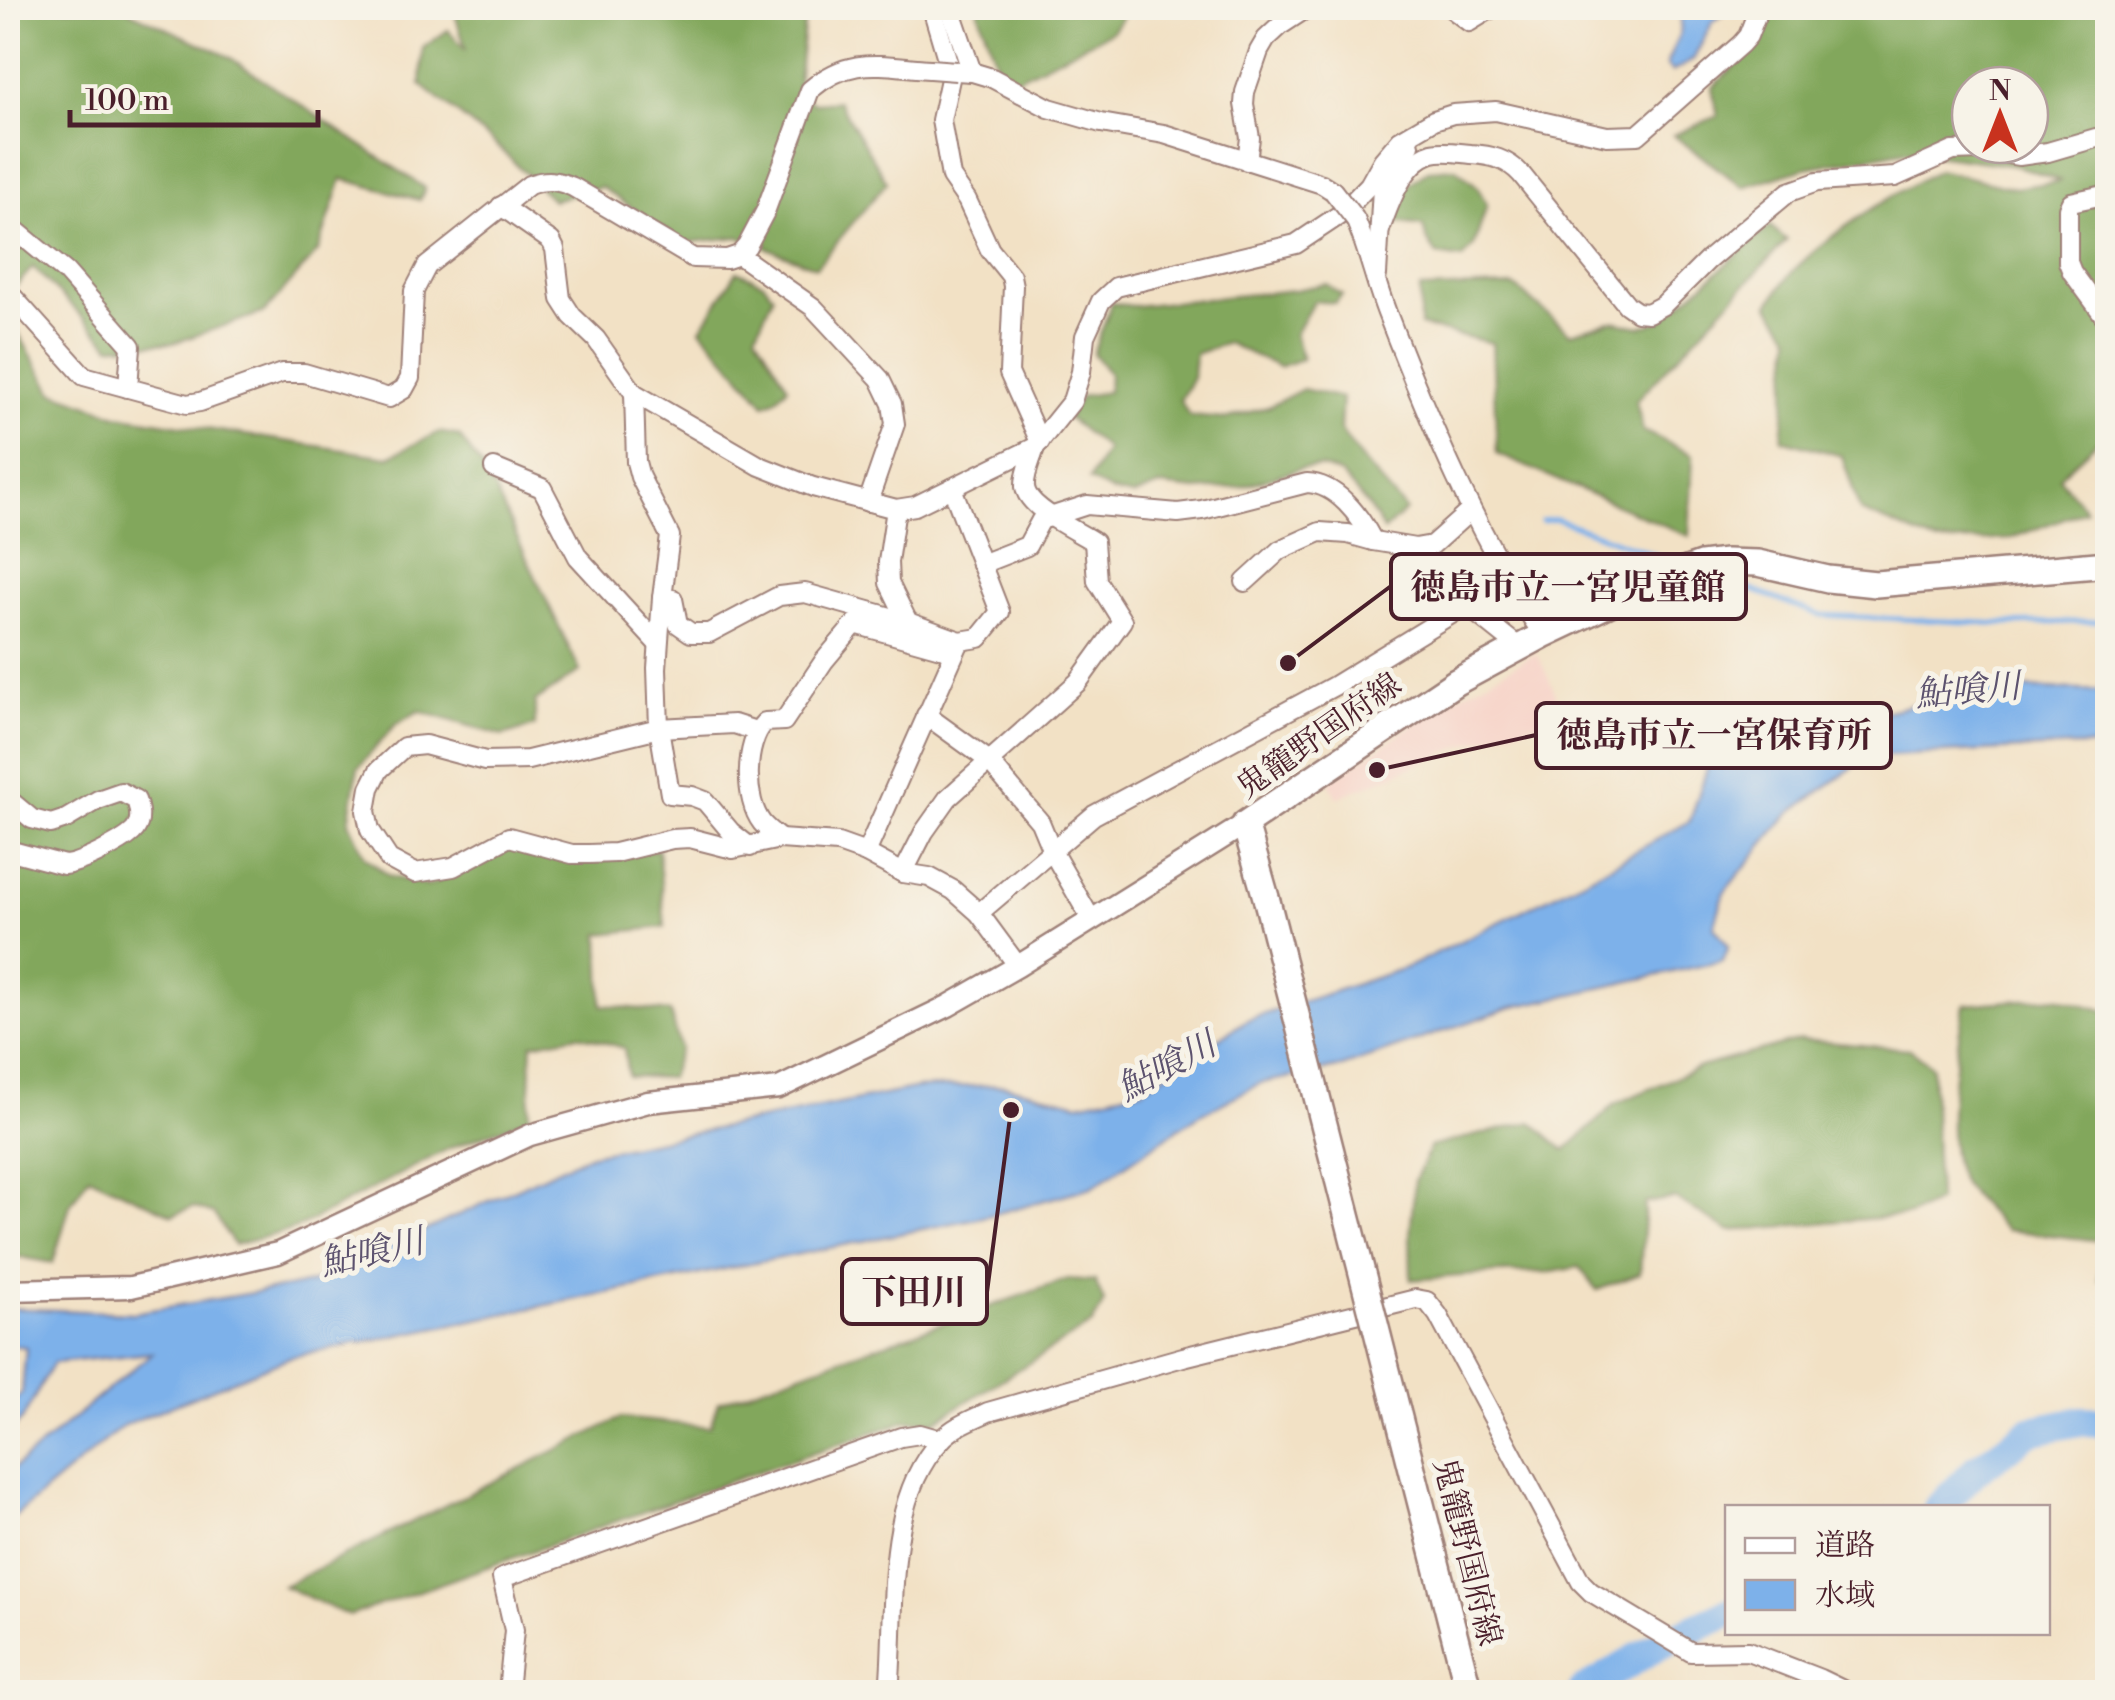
<svg xmlns="http://www.w3.org/2000/svg" width="2115" height="1700" viewBox="0 0 2115 1700" font-family="'Libre Bodoni','Noto Serif JP',serif">
  <style>
    .built { fill: #f7d1c6 }
    .forest { fill: #82a75c; stroke: #666344; stroke-width: 2.5; fill-rule: evenodd }
    .water { fill: #7db1ea; stroke: #64688a; stroke-width: 2.5 }
    .lines { fill: none; stroke-linecap: round; stroke-linejoin: round }
    .stream { stroke: #7db1ea; stroke-width: 5 }
    .river { stroke: #7db1ea; stroke-width: 30 }
    .minor-casing { stroke: #9e8078; stroke-width: 22 }
    .tertiary-casing { stroke: #9e8078; stroke-width: 25 }
    .secondary-casing { stroke: #9e8078; stroke-width: 30 }
    .minor { stroke: #fff; stroke-width: 18 }
    .tertiary { stroke: #fff; stroke-width: 20 }
    .secondary { stroke: #fff; stroke-width: 25 }
    .minor-bridge-casing { stroke: #9e8078; stroke-width: 22; stroke-linecap: butt }
    .secondary-bridge-casing { stroke: #9e8078; stroke-width: 30; stroke-linecap: butt }
    .minor-bridge { stroke: #fff; stroke-width: 18 }
    .secondary-bridge { stroke: #fff; stroke-width: 25 }
    .labels { text-anchor: middle; dominant-baseline: central; stroke-width: 10; stroke-linejoin: round; paint-order: stroke }
    .street-label { font-size: 32px; fill: #4a1f2b; stroke: #f7f3e8 }
    .water-label { font-size: 35px; font-style: italic; fill: #5c526e; stroke: #f7f3e8 }
    .leader { fill: none; stroke: #4a1f2b; stroke-width: 4 }
    .callout-dot { fill: #4a1f2b; stroke: #f7f3e8; stroke-width: 4 }
    .callout { fill: #f7f3e8; stroke: #4a1f2b; stroke-width: 4 }
    .callout-label { font-size: 35px; text-anchor: middle; font-weight: bold; fill: #4a1f2b }
  </style>
  <rect width="100%" height="100%" fill="#f7f3e8"/>
  <filter id="ink" filterUnits="userSpaceOnUse"><feTurbulence type="fractalNoise" baseFrequency=".01" numOctaves="2"/><feDisplacementMap in="SourceGraphic" scale="20" xChannelSelector="R" yChannelSelector="G"/><feConvolveMatrix kernelMatrix="1 2 1 2 8 2 1 2 1" color-interpolation-filters="sRGB"/></filter>
  <filter id="wash" filterUnits="userSpaceOnUse"><feTurbulence type="fractalNoise" baseFrequency=".0048" numOctaves="4" result="noise"/><feDisplacementMap in="SourceGraphic" scale="40" xChannelSelector="R" yChannelSelector="G"/><feGaussianBlur stdDeviation="2.25" result="paint"/><feColorMatrix in="noise" values="0 0 0 0 0 0 0 0 0 0 0 0 0 0 0 0 0 1.4 0 .05"/><feComposite in="paint" operator="in"/></filter>
  <g filter="url(#wash)">
    <rect width="100%" height="100%" fill="#f2e1c5"/>
    <path class="built" d="M1537,653L1565,714L1464,745L1337,798L1329,782L1444,704Z"/>
    <g class="forest">
      <path d="M8,8H128L131,12L228,56L425,188L420,200L342,179L318,251L265,312L174,343L111,346L33,267L8,295Z"/>
      <path d="M453,8H806L797,92L814,103L838,101L887,182L816,267L739,237L683,243L601,187L553,200L492,141L421,85L423,48L448,30L466,50Z"/>
      <path d="M977,8H1129L1112,31L1004,85Z"/>
      <path d="M1771,8H2107V432L2059,477L2086,510L2009,539L1937,543L1860,511L1842,456L1782,439L1791,336L1769,304C1778,292 1786,277 1797,267C1839,227 1888,197 1938,170L2015,188L2062,181L2017,166L1904,151L1805,168L1743,187L1673,135L1718,116L1712,88L1756,46ZM1970,85H2030V145H1970Z"/>
      <path d="M1455,168L1477,186L1487,205L1474,246L1463,259L1437,255L1426,238L1423,226L1392,222L1407,186L1428,170Z"/>
      <path d="M1770,226L1787,240L1636,401L1643,431L1693,455L1689,536L1497,454L1492,343L1420,326V289L1514,286L1570,333L1613,321L1640,327L1661,321Z"/>
      <path d="M737,271L764,283L773,296L756,334L788,386L775,400L765,404L701,329Z"/>
      <path d="M1326,284L1342,295L1335,303L1314,301L1295,334L1302,359L1279,367L1227,343L1195,354L1193,378L1180,400L1189,416L1225,419L1268,407L1303,389L1342,398L1340,430L1360,458L1406,510L1384,531L1368,506L1341,474L1320,467L1299,469L1241,487L1196,490L1160,486L1133,496L1112,492L1089,480L1107,449L1067,418L1081,396L1108,392L1109,374L1093,353L1112,303L1133,306L1295,290Z"/>
      <path d="M8,316L53,392L117,415L388,457L439,432L459,436L487,474L580,671L535,702V726L503,736L419,711L395,725L358,768L349,822L365,857L389,876L428,886L508,848L578,863L658,849L665,927L600,934L602,1005L670,1012L680,1048L670,1078L628,1076L624,1048L579,1035L532,1044L529,1118L450,1148L295,1229L234,1245L214,1214L193,1207L173,1215L89,1176L70,1205L53,1263L8,1255Z"/>
      <path d="M2057,997L2107,1011V1281L2099,1280L2102,1241L2005,1230C1992,1215 1974,1200 1963,1184C1939,1146 1957,1049 1964,1005Z"/>
      <path d="M1800,1040L1910,1049L1932,1066L1938,1201L1910,1215L1729,1231L1674,1198L1645,1203L1640,1274L1597,1290L1579,1267L1552,1272L1497,1273L1411,1280L1410,1234L1415,1180L1431,1146L1532,1122L1565,1151L1615,1104L1700,1067Z"/>
      <path d="M1068,1279L1095,1281L1104,1302L1092,1324L935,1421H906L719,1485L349,1616L283,1586L621,1418L710,1427L718,1402Z"/>
    </g>
    <g class="water">
      <path d="M1682,8H1731L1712,23L1693,60L1672,72L1666,65L1680,33Z"/>
      <path d="M1983,687L2107,691V747L2078,746L1867,757L1788,815L1725,891L1714,927L1729,946L1723,961L1509,1008L1342,1067L1261,1083L1197,1116L1092,1187L987,1216L290,1357L124,1425L8,1522V1473L152,1353L53,1363L22,1420L8,1433V1406L22,1393L26,1347L8,1345V1308L133,1313L311,1283L591,1154L918,1088L1004,1085L1079,1103L1143,1089L1247,1020L1408,967L1590,877L1690,821L1711,756Z"/>
    </g>
    <g class="lines">
      <g class="stream">
        <path d="M1542,521L1556,519L1677,563"/>
        <path d="M1711,575L1820,615L2004,624L2108,621"/>
      </g>
      <g class="river">
        <path d="M1938,1508L1977,1469L2030,1431L2080,1421L2108,1422"/>
        <path d="M1582,1692L1660,1644L1728,1613"/>
      </g>
    </g>
  </g>
  <g filter="url(#ink)">
    <g class="lines">
      <g class="minor-casing">
        <g id="minor">
          <path d="M932,8L948,62L950,79L941,120L951,177L967,200L990,250L1011,276L1013,286L1009,373L1040,442"/>
          <path d="M950,8L972,72"/>
          <path d="M1451,8L1469,22L1492,8"/>
          <path d="M956,71L972,72L992,78L1049,108L1101,123L1164,134L1322,184L1333,191"/>
          <path d="M1247,161L1250,138L1244,104L1245,92L1259,51L1266,39L1281,25L1307,8"/>
          <path d="M2108,194L2071,202L2068,208V262L2072,272L2108,321"/>
          <path d="M501,206L551,241L555,249L561,299L572,316L596,339L634,393L760,466L813,487L896,509L915,506L1035,447L1072,401L1081,372L1085,336L1101,301L1116,287L1296,244L1341,214L1369,185L1383,160L1400,140L1434,120L1453,114L1496,111L1607,136L1638,135L1741,44L1748,36L1759,8"/>
          <path d="M1355,219C1368,249 1375,282 1387,313C1430,424 1477,535 1543,635"/>
          <path d="M8,224L66,272L131,346L128,388"/>
          <path d="M1380,230C1389,204 1403,162 1432,153C1444,150 1459,153 1471,154C1491,155 1507,159 1521,174L1627,305L1637,312L1648,313L1663,305L1708,260L1789,192L1817,182L1895,177L1953,151L1982,150L2019,156L2048,152L2096,138L2108,137"/>
          <path d="M739,255L813,307L880,379L892,404L895,424L868,502"/>
          <path d="M1377,275L1382,188L1389,172L1410,145"/>
          <path d="M8,295L13,297L84,376L187,404L200,402L282,373H304L389,398L404,389L410,378L414,291L427,266L529,185C546,179 557,180 573,187L693,258L727,259L739,255L747,246L765,212L810,90C850,55 881,66 930,69"/>
          <path d="M634,393L636,462L640,477L670,536L662,598L657,668L659,728L670,794L692,796L705,801L731,832L750,847"/>
          <path d="M494,468L542,488L578,557L657,643"/>
          <path d="M952,488L1000,612L979,638L960,641"/>
          <path d="M896,509L888,562L889,583L908,622"/>
          <path d="M981,564L1027,546L1041,520L1087,505L1178,513L1202,510L1307,483C1337,484 1360,516 1373,541"/>
          <path d="M1245,582L1280,550L1320,532L1348,534L1373,541L1415,548L1432,545L1471,510"/>
          <path d="M662,598L673,599L678,624L691,633H709L779,596L805,593L908,622L960,641L866,853"/>
          <path d="M926,715L988,760L1040,822L1052,851L1091,919"/>
          <path d="M756,731L734,724L659,728L528,760L485,761L425,745L404,747L379,770L370,788L366,811L370,830L389,859L415,873L453,867L509,837L572,854H589L615,853L672,839L690,838L733,849L780,839L838,843L866,853L903,873L929,877L953,890L979,913L1018,966"/>
          <path d="M8,799L32,819L51,824L66,819L98,800L121,792L136,800C140,811 142,823 133,832C121,843 80,864 64,865L8,850"/>
          <path d="M780,839C774,834 767,829 762,823C744,800 744,743 765,722L784,721L824,661L855,624L955,652"/>
          <path d="M903,873L924,832L948,798L1078,682L1122,621L1097,581L1094,542C1077,531 1027,508 1025,487C1024,474 1032,459 1035,447"/>
          <path d="M979,913L1094,815L1334,686L1466,605L1520,648"/>
          <path d="M508,1692L514,1630L502,1578L901,1437L920,1434L941,1440"/>
          <path d="M889,1692C897,1612 882,1503 941,1440C954,1426 971,1420 988,1412L1183,1357L1416,1299L1427,1301L1438,1315L1581,1582L1591,1592L1691,1652L1748,1651L1820,1679L1847,1692"/>
        </g>
      </g>
      <g class="tertiary-casing">
        <path id="tertiary" d="M8,1290L131,1287L278,1253L530,1135L648,1102L779,1088L948,1006L1018,966L1245,824"/>
      </g>
      <g class="secondary-casing">
        <path id="secondary" d="M1267,901L1245,824L1456,682L1543,635L1661,579L1701,565L1726,562L1758,563L1828,579L1876,584L2108,564"/>
      </g>
      <use href="#minor" class="minor"/>
      <use href="#tertiary" class="tertiary"/>
      <use href="#secondary" class="secondary"/>
      <g class="minor-bridge-casing">
        <g id="minor-bridge">
          <path d="M930,69L956,71"/>
          <path d="M1333,191L1355,219"/>
        </g>
      </g>
      <g class="secondary-bridge-casing">
        <path id="secondary-bridge" d="M1267,901L1469,1692"/>
      </g>
      <use href="#minor-bridge" class="minor-bridge"/>
      <use href="#secondary-bridge" class="secondary-bridge"/>
    </g>
  </g>
  <g class="labels">
    <g class="street-label">
      <text transform="translate(1319 736) rotate(-35)">鬼籠野国府線</text>
      <text transform="translate(1467 1552) rotate(76)">鬼籠野国府線</text>
    </g>
    <g class="water-label">
      <text transform="translate(1968 691) rotate(-5)">鮎喰川</text>
      <text transform="translate(1167 1067) rotate(-28)">鮎喰川</text>
      <text transform="translate(372 1253) rotate(-13)">鮎喰川</text>
    </g>
  </g>
  <path class="leader" d="M1288 663L1391 586M1377 770L1536 735M1011 1110L987 1292"/>
  <g class="callout-dot">
    <circle cx="1288" cy="663" r="10"/>
    <circle cx="1377" cy="770" r="10"/>
    <circle cx="1011" cy="1110" r="10"/>
  </g>
  <g class="callout">
    <rect x="1391" y="554" width="355" height="65" rx="10"/>
    <rect x="1536" y="703" width="355" height="65" rx="10"/>
    <rect x="842" y="1259" width="145" height="65" rx="10"/>
  </g>
  <g class="callout-label">
    <text x="1568" y="599">徳島市立一宮児童館</text>
    <text x="1714" y="747">徳島市立一宮保育所</text>
    <text x="914" y="1304">下田川</text>
  </g>
  <rect width="2115" height="1700" fill="none" stroke="#f7f3e8" stroke-width="40"/>
  <rect x="1725" y="1505" width="325" height="130" fill="#f7f3e8" stroke="#b29e9c" stroke-width="2.5"/>
  <rect x="1745" y="1538" width="50" height="15" fill="#ffffff" stroke="#b29e9c" stroke-width="2.5"/>
  <text x="1815" y="1555" font-size="30" fill="#4a1f2b">道路</text>
  <rect x="1745" y="1580" width="50" height="30" fill="#7db1ea" stroke="#b29e9c" stroke-width="2.5"/>
  <text x="1815" y="1605" font-size="30" fill="#4a1f2b">水域</text>
  <g transform="translate(2000 115)"><circle r="48" fill="#f7f3e8" stroke="#b29e9c" stroke-width="2.5"/>
  <path d="M0-8L18 38L0 25L-18 38Z" fill="#c8321e"/>
  <text y="-15" font-size="28" font-weight="bold" text-anchor="middle" fill="#4a1f2b">N</text>
  </g>
  <path d="M70 110v15h248v-15" fill="none" stroke="#4a1f2b" stroke-width="5"/>
  <text x="85" y="110" font-size="30" fill="#4a1f2b" stroke="#f7f3e8" stroke-width="8" paint-order="stroke">100 m</text>
</svg>
